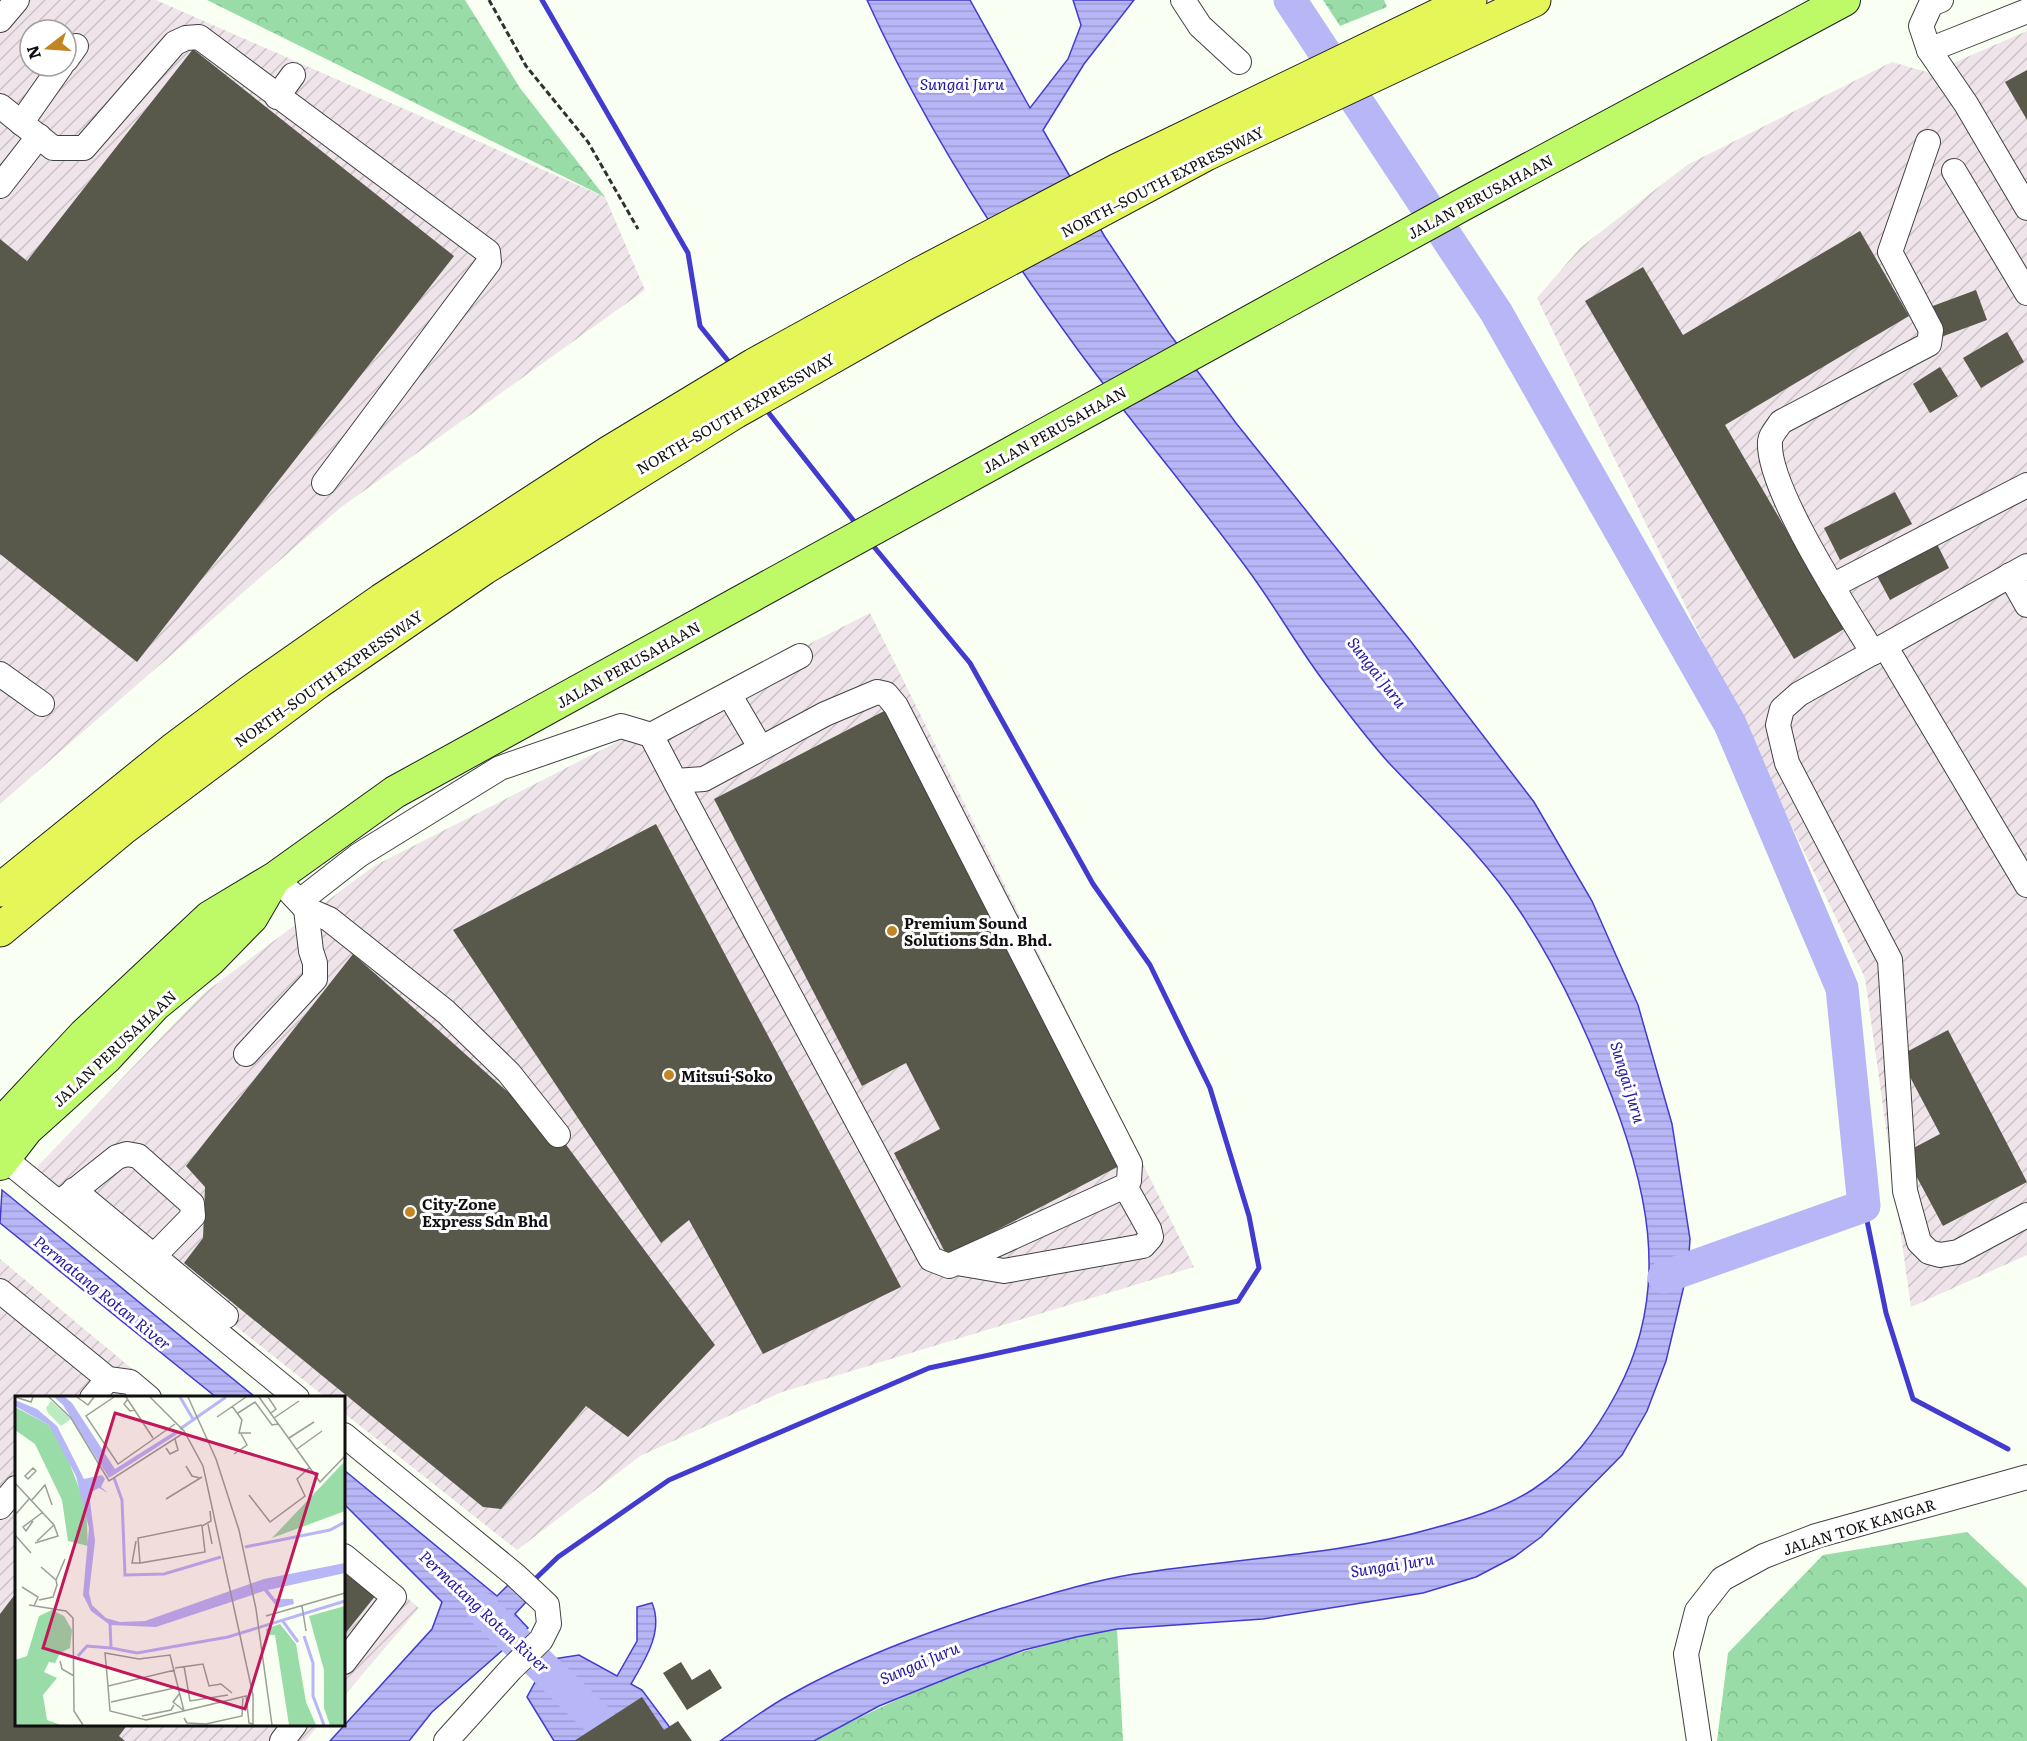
<svg xmlns="http://www.w3.org/2000/svg" width="2027" height="1741" viewBox="0 0 2027 1741" font-family="Literata,serif">
  <style>
    .industrial { fill: url(#industrial-furrows); fill-rule: evenodd }
    .forest { fill: url(#forest-crowns) }
    .water { fill: url(#water-rules); stroke: #433bd0; stroke-width: 1.5 }
    .lines { fill: none; stroke-linecap: round; stroke-linejoin: round }
    .stream { stroke: #433bd0; stroke-width: 5 }
    .river { stroke: #b7b6f7; stroke-width: 33 }
    .building { fill: #58584b }
    .minor-casing { stroke: #424242; stroke-width: 26 }
    .major-casing { stroke: #202020; stroke-width: 34 }
    .highway-casing { stroke: #202020; stroke-width: 35 }
    .path { stroke: #313131; stroke-width: 3; stroke-dasharray: 6 3; stroke-linecap: butt }
    .minor { stroke: #fff; stroke-width: 24 }
    .major { stroke: #befa67; stroke-width: 32 }
    .highway { stroke: #e5f659; stroke-width: 33 }
    .poi-dot { fill: #c38424; stroke: #fff; stroke-width: 2 }
    .labels { text-anchor: middle; dominant-baseline: central; stroke-width: 6; stroke-linejoin: round; paint-order: stroke }
    .street-label { font-size: 15px; fill: #0f0f0f; stroke: #fff }
    .poi-label { font-size: 15px; font-weight: bold; fill: #0f0f0f; stroke: #fff; text-anchor: start }
    .water-label { font-size: 16px; font-style: italic; fill: #2216a4; stroke: #fff }
    .inset-river { fill: none; stroke: #b7b6f7; stroke-width: 3 }
    .inset-road { fill: none; stroke: #9b9f97; stroke-width: 1.5 }
    .view { fill: #c2185b; fill-opacity: 0.15; stroke: #c2185b; stroke-width: 3 }
    .inset-edge { fill: none; stroke: #0f0f0f; stroke-width: 3 }
  </style>
  <defs>
    <pattern id="industrial-furrows" width="10" height="10" patternUnits="userSpaceOnUse" patternTransform="scale(1.5)"><rect width="10" height="10" fill="#eee4e9"/><path d="M-1 1l2-2M0 10L10 0M9 11l2-2" fill="none" stroke="#cbc2c7"/></pattern>
    <pattern id="forest-crowns" width="20" height="18" patternUnits="userSpaceOnUse" patternTransform="scale(1.5)"><rect width="20" height="18" fill="#99dca7"/><path d="M2 6a3 3 0 1 1 6 0M12 15a3 3 0 1 1 6 0" fill="none" stroke="#83bc8f"/></pattern>
    <pattern id="water-rules" width="6" height="5" patternUnits="userSpaceOnUse" patternTransform="scale(1.5)"><rect width="6" height="5" fill="#b7b6f7"/><path d="M0 2.5h6" fill="none" stroke="#9c9bd3"/></pattern>
  </defs>
  <rect width="100%" height="100%" fill="#f9fff2"/>
  <g class="industrial">
    <path d="M0,0H156L605,197L645,290L340,508L0,804ZM30,30H66V66H30Z"/>
    <path d="M2027,31V1255L1911,1307L1865,978L1537,298L1580,248L1687,165L1892,62L1930,73Z"/>
    <path d="M870,613L1194,1267L782,1392L640,1456L517,1550L344,1413V1398L325,1397L36,1168L203,994L374,866Z"/>
    <path d="M0,1259L166,1397L16,1398V1724L319,1725L305,1741H0Z"/>
    <path d="M344,1545L419,1608L344,1696Z"/>
  </g>
  <g class="forest">
    <path d="M207,0H465L520,88L605,197Z"/>
    <path d="M1323,0H1384L1387,7L1340,26Z"/>
    <path d="M1967,1532L2027,1588V1741H1717L1728,1653L1823,1555Z"/>
    <path d="M1117,1629L1123,1741H814C910,1690 1010,1648 1117,1629Z"/>
  </g>
  <g class="water">
    <path d="M867,0H970L1030,108L1068,59L1081,25L1073,0H1134L1084,64L1043,130L1105,237L1169,333L1236,423L1409,639L1534,802L1592,901L1638,1005L1672,1124L1690,1239L1688,1269L1666,1361L1647,1411L1622,1455L1541,1537L1514,1557L1476,1577L1423,1593L1263,1619L1117,1629L1076,1637L1024,1650L968,1670L879,1706L814,1741H720C742,1726 763,1710 786,1697C851,1660 922,1634 993,1611C1040,1597 1086,1582 1134,1574C1234,1558 1336,1556 1434,1528C1468,1519 1502,1509 1532,1490C1573,1463 1594,1435 1617,1392C1674,1286 1646,1179 1603,1074C1580,1017 1554,962 1519,910C1482,854 1434,811 1388,762C1365,736 1343,707 1322,679C1296,644 1274,605 1248,570C1193,495 1133,425 1078,350C998,241 923,124 867,0Z"/>
    <path d="M2,1190L255,1397H216L0,1223Z"/>
    <path d="M344,1470L497,1596L509,1584L526,1602L515,1614L528,1628L432,1712L409,1741H330L432,1629L442,1602L344,1504Z"/>
    <path d="M652,1603C664,1631 645,1660 631,1684L642,1690L680,1741H554L527,1697L547,1660L579,1655L617,1676L637,1641V1607Z"/>
  </g>
  <g class="lines">
    <g class="stream">
      <path d="M542,0L688,253L700,326L733,367"/>
      <path d="M764,407L857,525"/>
      <path d="M1864,1206L1886,1313L1913,1399L2008,1449"/>
      <path d="M531,1583L558,1557L669,1480L929,1368L1238,1301L1259,1268L1249,1216L1210,1088L1150,965L1093,884L970,663L870,542"/>
    </g>
    <g class="river">
      <path d="M1290,0L1496,312L1730,724L1842,988L1864,1206L1664,1277"/>
      <path d="M482,1609L620,1741"/>
    </g>
  </g>
  <g class="building">
    <path d="M193,49L454,256L137,662L0,554V239L27,261Z"/>
    <path d="M2027,70V120L2005,82Z"/>
    <path d="M1860,231L1909,316L1725,425L1844,629L1794,659L1585,301L1643,267L1683,335Z"/>
    <path d="M1976,290L1987,320L1941,337L1930,307Z"/>
    <path d="M2007,332L2024,362L1981,388L1963,358Z"/>
    <path d="M1940,367L1958,396L1930,413L1913,384Z"/>
    <path d="M1895,492L1912,524L1840,560L1824,528Z"/>
    <path d="M1935,540L1949,568L1890,600L1875,572Z"/>
    <path d="M888,709L1123,1164L947,1256L894,1153L940,1129L906,1063L862,1086L714,799Z"/>
    <path d="M656,824L901,1287L763,1354L689,1220L661,1243L453,930Z"/>
    <path d="M353,954L564,1142L715,1345L628,1437L586,1406L501,1509L483,1507L184,1263L203,1238L205,1187L186,1166Z"/>
    <path d="M1948,1030L2027,1182L1943,1226L1904,1153L1940,1134L1899,1056Z"/>
    <path d="M344,1569L376,1595L344,1635Z"/>
    <path d="M16,1593V1724H128L119,1736L125,1741H0V1614Z"/>
    <path d="M681,1662L692,1680L710,1669L722,1688L687,1710L663,1673Z"/>
    <path d="M642,1697L664,1730L678,1721L692,1741H574Z"/>
  </g>
  <g class="lines">
    <g class="minor-casing">
      <g id="minor">
        <path d="M1183,0L1200,26L1239,62"/>
        <path d="M1941,0L1931,4L1921,26L1929,50L1966,104L2027,208"/>
        <path d="M0,20L17,0"/>
        <path d="M1929,50L2027,11"/>
        <path d="M66,60L76,46"/>
        <path d="M277,97L293,75"/>
        <path d="M0,106L53,148H84L175,43L186,38L199,37L488,252L489,262L324,483"/>
        <path d="M21,123L61,66"/>
        <path d="M1954,171L2027,293"/>
        <path d="M0,186L39,136"/>
        <path d="M2027,566L1799,694L1782,709L1778,725L1787,763L1890,960L1905,1191L1919,1242L1929,1252L1940,1255L1958,1252L2027,1215"/>
        <path d="M2010,575L2027,605"/>
        <path d="M1832,586L2027,485"/>
        <path d="M1885,646L2027,885"/>
        <path d="M1873,653C1847,610 1767,488 1770,442C1770,436 1777,428 1781,422L1929,344L1931,330L1890,252L1928,142"/>
        <path d="M0,674L42,704"/>
        <path d="M729,694L760,747"/>
        <path d="M651,735L800,656"/>
        <path d="M290,892L306,909L329,919L446,1012L509,1073L558,1135"/>
        <path d="M300,901L359,855L500,768L621,726L651,735L675,781L704,779L825,714L877,692L886,694L896,706L1130,1164L1129,1181L1125,1186L949,1266L931,1259L675,781"/>
        <path d="M246,1054L315,979V963L311,951L306,909"/>
        <path d="M4,1158L297,1398"/>
        <path d="M74,1190L226,1316"/>
        <path d="M59,1203L117,1157L127,1154L138,1156L192,1204L193,1216L153,1257"/>
        <path d="M957,1263L1004,1271L1143,1246L1151,1237L1149,1229L1125,1186"/>
        <path d="M0,1291L108,1379L130,1382L149,1398"/>
        <path d="M92,1398L108,1379"/>
        <path d="M344,1435L515,1575L547,1605L549,1624L541,1640L511,1669L446,1741"/>
        <path d="M0,1507L16,1488"/>
        <path d="M344,1556L394,1597L344,1662"/>
        <path d="M282,1741L295,1724"/>
        <path d="M1699,1741L1686,1654L1697,1611L1722,1579L1764,1556L1816,1536L2027,1477"/>
      </g>
    </g>
    <g class="major-casing">
      <g id="major">
        <path d="M0,1125L84,1035L210,917L275,878L395,792L1462,205L1844,0"/>
        <path d="M0,1164L27,1129L107,1057L155,1005L210,960L252,917L273,881"/>
      </g>
    </g>
    <g class="highway-casing">
      <g id="highway">
        <path d="M0,890L173,750L252,691L382,600L610,452L754,365L916,276L1118,170L1470,0"/>
        <path d="M0,930L123,828L318,682L484,568L735,412L931,301L1206,154L1534,0"/>
      </g>
    </g>
    <path class="path" d="M489,0L526,66L588,142L638,229"/>
    <use href="#minor" class="minor"/>
    <use href="#major" class="major"/>
    <use href="#highway" class="highway"/>
  </g>
  <g class="poi-dot">
    <circle cx="892" cy="931" r="6"/>
    <circle cx="669" cy="1075" r="6"/>
    <circle cx="410" cy="1212" r="6"/>
  </g>
  <g class="labels">
    <g class="street-label">
      <text transform="translate(1162 181) rotate(-27)">NORTH–SOUTH EXPRESSWAY</text>
      <text transform="translate(1480 196) rotate(-28)">JALAN PERUSAHAAN</text>
      <text transform="translate(735 413) rotate(-30)">NORTH–SOUTH EXPRESSWAY</text>
      <text transform="translate(1054 429) rotate(-29)">JALAN PERUSAHAAN</text>
      <text transform="translate(628 664) rotate(-29)">JALAN PERUSAHAAN</text>
      <text transform="translate(328 678) rotate(-35)">NORTH–SOUTH EXPRESSWAY</text>
      <text transform="translate(114 1048) rotate(-43)">JALAN PERUSAHAAN</text>
      <text transform="translate(1859 1526) rotate(-17)">JALAN TOK KANGAR</text>
    </g>
    <g class="poi-label">
      <text x="904" y="922">Premium Sound<tspan x="904" dy="17">Solutions Sdn. Bhd.</tspan></text>
      <text x="681" y="1075">Mitsui-Soko</text>
      <text x="422" y="1203">City-Zone<tspan x="422" dy="17">Express Sdn Bhd</tspan></text>
    </g>
    <g class="water-label">
      <text x="962" y="83">Sungai Juru</text>
      <text transform="translate(1378 672) rotate(52)">Sungai Juru</text>
      <text transform="translate(1629 1082) rotate(73)">Sungai Juru</text>
      <text transform="translate(103 1292) rotate(39)">Permatang Rotan River</text>
      <text transform="translate(1392 1564) rotate(-9)">Sungai Juru</text>
      <text transform="translate(485 1611) rotate(43)">Permatang Rotan River</text>
      <text transform="translate(919 1662) rotate(-23)">Sungai Juru</text>
    </g>
  </g>
  <g transform="translate(15 1396)">
    <rect width="330" height="330" fill="#f9fff2"/>
    <path d="M36,5L56,23L46,30L33,17L31,12Z" fill="#baebc1"/>
    <path d="M0,11L34,29L47,48L71,110L73,150L53,145L47,104L20,48L0,34ZM330,65V115L257,142ZM330,210V329H315L309,312V274L294,220ZM37,214L49,220L57,234L55,252L45,257L40,267L34,266L29,276L42,282L28,299L32,324L46,329H0V264L12,260L24,220ZM265,228L281,248L291,306L301,329H274L260,239H252L251,233Z" fill="#99dca7"/>
    <path d="M39,1H50L57,7L100,73L162,34L164,37L94,82L48,9ZM0,4L22,13L42,30L69,83L87,79L90,83L86,91L93,97L84,92L74,97L80,145L74,197L77,209L91,222L105,226L130,225L249,183L330,167V177L253,194L260,203H278L279,208L263,212L249,195L141,231L95,229L76,215L68,199L74,132L61,80L34,29L0,10Z" fill="#b7b6f7"/>
    <path class="inset-river" d="M165,1L178,23M165,33L211,1M99,82L107,104L110,179L149,178L206,161M230,151L315,134L330,126M267,224L283,246M95,227L96,252L122,257L213,241L330,205M289,240L298,267V300L309,329M63,260L72,250L96,252"/>
    <path class="inset-road" d="M0,1L16,6L18,1M34,1L56,22L94,85L167,38M62,1L73,9L79,1M99,1L71,20L103,68L160,28M111,1L138,42M135,1L169,35L188,70L238,299V329M173,1L201,63L224,134L241,213L257,329M244,1L305,86L330,60M253,1L261,13L256,17M113,3L109,8L115,15L120,14M217,10L227,24L224,37H236M223,17L240,6L257,29L263,28M202,21L231,1M259,22L284,5M274,42L299,26M151,52L155,58L163,54L160,43M282,53L307,35M219,58L232,49L226,38M171,70L177,80L185,82M18,72L21,75L13,83L10,80ZM0,87L39,129L43,140L20,147M234,99L255,126L290,100L282,83L295,71M151,103L187,81M16,105L30,89L37,109M0,119L14,103M18,125L11,135L8,131L28,116M193,128L197,148M187,129L123,142L125,167L190,156L187,130L196,125L195,115M0,139L16,157M22,145L39,129M121,145L117,167H125M41,184L50,163M7,191L23,201L19,210M24,204L38,201L42,189L41,184L26,171M14,209L51,215L58,222L59,315L68,329M287,210L291,235M251,220L330,197M45,265L47,273L59,280M169,270L175,305L213,299M160,272L188,268L194,290L206,288L217,297M160,274L93,290L95,315L131,324L231,300L234,327L238,328M93,290L90,257L124,263L155,259L169,315M165,297L158,306L168,314M96,306L164,291M127,320L156,314L159,309M169,322L172,327L191,328L227,320L228,300"/>
    <path class="view" d="M100,17L302,78L230,313L28,252Z"/>
    <rect width="330" height="330" class="inset-edge"/>
  </g>
  <g transform="translate(48 48) rotate(253)"><circle r="28" fill="#ffffff" stroke="#9f9f9f" stroke-width="1.5"/>
  <path d="M0-4.5L10 22L0 15L-10 22Z" fill="#c38424"/>
  <text y="-9" font-size="16" font-weight="bold" text-anchor="middle" fill="#0f0f0f">N</text>
  </g>
</svg>
